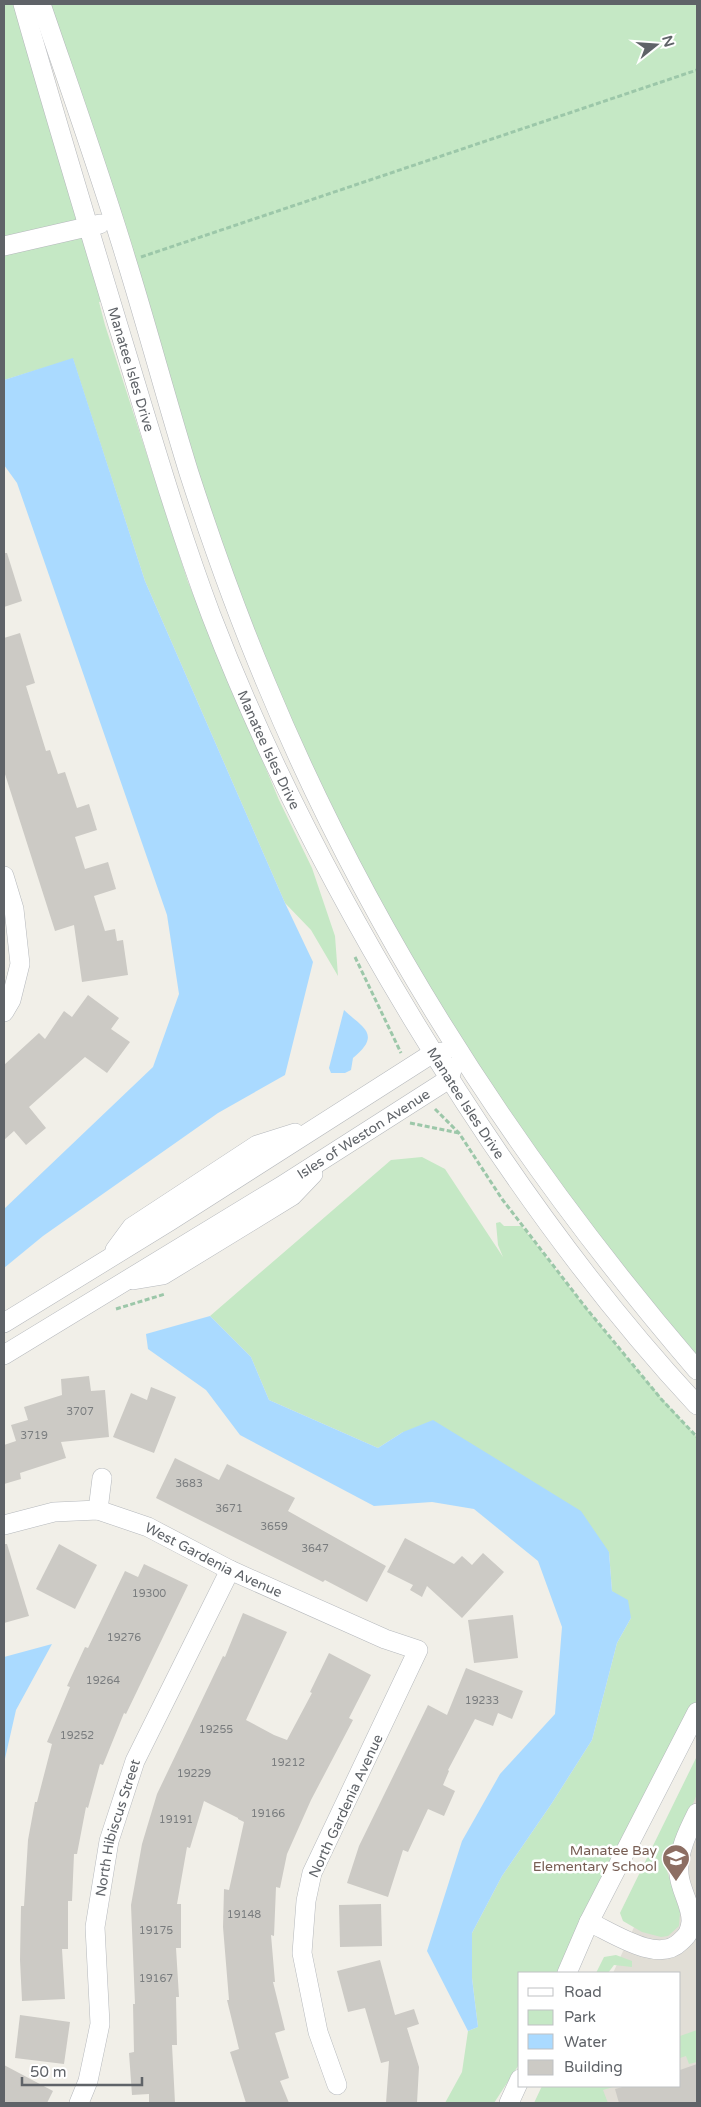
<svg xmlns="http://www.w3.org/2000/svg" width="701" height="2107" viewBox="0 0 701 2107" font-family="'Varela Round',sans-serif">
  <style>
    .education { fill: #e1ded6 }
    .green { fill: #c5e8c5 }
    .water { fill: #aadaff }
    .building { fill: #cccac5 }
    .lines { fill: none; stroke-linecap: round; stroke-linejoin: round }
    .minor-casing { stroke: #b5b8bc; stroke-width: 20 }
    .path { stroke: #9cc7a9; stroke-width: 3; stroke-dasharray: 5 2.5; stroke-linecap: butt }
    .minor { stroke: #fff; stroke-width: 19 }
    .labels { text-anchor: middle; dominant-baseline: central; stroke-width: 5; stroke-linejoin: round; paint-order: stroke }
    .number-label { font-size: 11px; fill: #7a7d7f }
    .street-label { font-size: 14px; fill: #5f6368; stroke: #fff }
    .education-label { font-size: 14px; fill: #785e54; stroke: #fff; text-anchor: end }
  </style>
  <rect width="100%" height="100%" fill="#f1efe8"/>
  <path class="education" d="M697,1790V2103H549L558,2086H680V1973H613Z"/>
  <g class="green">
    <path d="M4,4H23L110,299L99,302L105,325L188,582L279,800L312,868L335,936L338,976L311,930L285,903L145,581L73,359L4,380Z"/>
    <path d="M41,4H697V1370L459,1052L266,684Z"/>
    <path d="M422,1157L445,1169L503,1257L498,1245L496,1223L500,1222L504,1226H521L524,1229C579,1300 635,1371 697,1437V1712L567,1973H520V2063L494,2103H445L462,2072L468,2031L478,2027L472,1978V1933L502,1876L552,1803L592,1740L617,1643L631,1618L612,1591L609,1552L403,1432L378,1448L269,1400L251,1357L210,1316L391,1160Z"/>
    <path d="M697,1756V1794L666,1868L680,1912L679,1926L668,1936L661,1937L642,1932L623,1921L620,1913Z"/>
    <path d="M616,1955L632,1961V1967L614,1965L608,1973H596L604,1957Z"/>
    <path d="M697,2030V2062L689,2064L686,2056L680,2058V2036Z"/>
    <path d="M542,2086H616L603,2090L608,2103H534Z"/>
  </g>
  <g class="water">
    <path d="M73,358L145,581L285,903L313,962L285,1075L218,1113L43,1236L4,1268V1209L153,1067L179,994L167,915L17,483L4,465V380Z"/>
    <path d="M344,1010C363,1028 382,1034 353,1058L351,1070L345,1073H331L329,1068Z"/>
    <path d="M210,1316L251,1357L269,1400L378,1448L403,1432L433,1420L581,1511L609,1552L612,1591L628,1600L631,1618L617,1643L592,1740L552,1803L502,1876L472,1933V1978L478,2027L468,2031L427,1951L462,1841L500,1774L555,1714L562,1627L538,1561L474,1509L432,1502L374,1506L240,1435L206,1390L148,1349L146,1334Z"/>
    <path d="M52,1644L16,1710L4,1763V1657Z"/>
  </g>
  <g class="building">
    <path d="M4,553H7L22,601L4,607Z"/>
    <path d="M20,633L35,683L26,686L46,751L50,750L58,774L65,772L77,808L89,804L97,830L75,837L85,869L108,862L116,889L94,896L105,931L115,929L117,941L123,940L128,975L82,982L74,925L55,931L4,771V638Z"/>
    <path d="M88,995L119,1018L111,1029L130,1042L107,1073L85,1057L29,1107L46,1128L26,1145L14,1131L4,1140V1065L39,1033L45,1039L64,1011L72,1017Z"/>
    <path d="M89,1376L91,1391L105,1390L109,1437L61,1442L66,1458L20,1473L21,1479L4,1484V1445L16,1441L11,1425L28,1420L24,1407L62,1395L61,1379Z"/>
    <path d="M151,1387L176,1397L154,1453L113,1437L131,1393L147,1400Z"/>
    <path d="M175,1458L219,1480L227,1464L295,1498L288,1511L386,1566L367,1602L325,1580L323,1582L156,1498Z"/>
    <path d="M405,1538L454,1564L462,1556L472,1565L483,1553L504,1572L462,1618L427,1586L422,1597L410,1590L413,1585L387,1572Z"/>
    <path d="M4,1544H7L29,1616L4,1623Z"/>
    <path d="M59,1544L97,1565L75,1609L36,1589Z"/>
    <path d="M144,1564L188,1585L126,1714L124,1713L103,1765L100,1764L88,1808L86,1807L77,1854H74L72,1901H68V1949H62L65,1999L22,2001L20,1960L21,1906H24L28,1840L35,1802H37L52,1744L47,1742L70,1687L67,1686L85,1647L88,1648L125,1571L138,1577Z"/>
    <path d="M243,1613L287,1632L246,1720L274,1735L287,1740L312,1693L310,1692L329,1653L371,1675L349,1718L353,1720L311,1800L287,1854L280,1888L276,1887L274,1936L271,1935L275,1982H273L285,2030L275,2033L289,2078L280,2081L289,2103H246L230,2052L239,2049L227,2000H229L223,1927L224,1889L229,1890L244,1822L238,1819V1818L204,1801L190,1848L187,1847L177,1904H181V1948H176L179,1997H176L177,2045H172L175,2103H149V2094L132,2095L129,2053L134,2052L133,2004H135L131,1905L142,1844L157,1794L223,1656L225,1657Z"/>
    <path d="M513,1615L518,1658L474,1663L468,1620Z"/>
    <path d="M466,1668L523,1691L512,1719L498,1713L493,1726L475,1719L448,1770L449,1771L443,1785L455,1791L444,1816L428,1809L408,1852L403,1850L388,1897L347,1883L359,1846L428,1705L447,1715Z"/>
    <path d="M381,1904L382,1946L340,1947L339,1905Z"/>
    <path d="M380,1960L395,2015L414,2009L419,2024L407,2028L419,2067L417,2103H386L389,2061L381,2063L365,2008L348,2012L337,1971Z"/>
    <path d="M20,2015L70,2022L64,2064L15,2058Z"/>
    <path d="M697,2064V2103H619L615,2089L626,2086H680V2070Z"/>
    <path d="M4,2065L53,2091L47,2103H4Z"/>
  </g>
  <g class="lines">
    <g class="minor-casing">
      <g id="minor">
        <path id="s1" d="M23,4C53,110 85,216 117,322C147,420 175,519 211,615C265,756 334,889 412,1018C495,1155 588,1288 697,1405"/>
        <path d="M41,4C70,89 100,173 126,259C148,330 167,402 189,473C212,544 237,614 266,683C370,934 520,1164 697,1370"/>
        <path d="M4,246L100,224"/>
        <path d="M4,876L14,909L20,964L11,1000L4,1012"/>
        <path d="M115,1250L132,1227L257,1145L295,1133"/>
        <path d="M133,1280L163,1275L292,1196L313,1174"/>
        <path d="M4,1323L170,1221L433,1053L444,1052"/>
        <path id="s2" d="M4,1355L283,1185L449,1079L453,1067"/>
        <path d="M98,1510L102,1478"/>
        <path id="s3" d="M4,1525L54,1512L98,1510L148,1527L230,1570L385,1639L418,1650L312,1873L306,1901L302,1953L318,2032L337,2085"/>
        <path d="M589,1922C613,1933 658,1964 680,1942C687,1936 690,1932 691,1922C692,1906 680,1890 679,1874C677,1853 688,1831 697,1813"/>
        <path d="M567,1973L589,1922L697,1712"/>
        <path id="s4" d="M79,2103L88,2081L100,2024L95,1927L109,1841L135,1761L230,1570"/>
        <path d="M509,2103L520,2079"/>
      </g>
    </g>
    <g class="path">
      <path d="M141,257L697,70"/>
      <path d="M355,957L401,1053"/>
      <path d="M435,1109L459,1133L502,1199L586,1308L662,1400L697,1437"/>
      <path d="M410,1123L459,1133"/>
      <path d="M116,1309L165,1294"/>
    </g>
    <use href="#minor" class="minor"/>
  </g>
  <defs>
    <g id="school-pin" transform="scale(1.4375)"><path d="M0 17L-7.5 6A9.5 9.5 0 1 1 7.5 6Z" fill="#8d6e63" stroke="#fff"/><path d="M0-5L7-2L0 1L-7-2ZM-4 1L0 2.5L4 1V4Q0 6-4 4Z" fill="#fff"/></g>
  </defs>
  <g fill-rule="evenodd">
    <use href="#school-pin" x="676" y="1858"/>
  </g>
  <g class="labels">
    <g class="number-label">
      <text x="80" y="1411">3707</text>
      <text x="34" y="1435">3719</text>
      <text x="189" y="1483">3683</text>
      <text x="229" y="1508">3671</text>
      <text x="274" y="1526">3659</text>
      <text x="315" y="1548">3647</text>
      <text x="149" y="1593">19300</text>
      <text x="124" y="1637">19276</text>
      <text x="103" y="1680">19264</text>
      <text x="482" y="1700">19233</text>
      <text x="216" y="1729">19255</text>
      <text x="77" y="1735">19252</text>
      <text x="288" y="1762">19212</text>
      <text x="194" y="1773">19229</text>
      <text x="268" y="1813">19166</text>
      <text x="176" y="1819">19191</text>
      <text x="244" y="1914">19148</text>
      <text x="156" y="1930">19175</text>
      <text x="156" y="1978">19167</text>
    </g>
    <g class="street-label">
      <text stroke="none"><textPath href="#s1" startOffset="381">Manatee Isles Drive</textPath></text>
      <text stroke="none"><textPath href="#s1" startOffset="786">Manatee Isles Drive</textPath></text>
      <text stroke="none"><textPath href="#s1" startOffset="1191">Manatee Isles Drive</textPath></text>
      <text stroke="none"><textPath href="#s2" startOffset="422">Isles of Weston Avenue</textPath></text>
      <text stroke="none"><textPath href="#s3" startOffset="222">West Gardenia Avenue</textPath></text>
      <text transform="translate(346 1806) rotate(-65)">North Gardenia Avenue</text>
      <text stroke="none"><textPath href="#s4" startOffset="281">North Hibiscus Street</textPath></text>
    </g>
    <g class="education-label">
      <text x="657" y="1850">Manatee Bay<tspan x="657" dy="16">Elementary School</tspan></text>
    </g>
  </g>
  <rect width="701" height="2107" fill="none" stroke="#5f6368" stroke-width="10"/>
  <rect x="518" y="1972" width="162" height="115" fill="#ffffff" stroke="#bfc1c3"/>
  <rect x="528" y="1988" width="25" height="8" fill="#ffffff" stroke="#bfc1c3"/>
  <text x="564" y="1997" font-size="15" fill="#5f6368">Road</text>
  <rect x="528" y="2010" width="25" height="15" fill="#c5e8c5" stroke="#bfc1c3"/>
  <text x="564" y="2022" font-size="15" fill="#5f6368">Park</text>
  <rect x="528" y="2034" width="25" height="15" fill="#aadaff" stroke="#bfc1c3"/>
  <text x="564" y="2047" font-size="15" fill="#5f6368">Water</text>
  <rect x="528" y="2060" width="25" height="15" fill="#cccac5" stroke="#bfc1c3"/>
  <text x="564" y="2072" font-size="15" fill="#5f6368">Building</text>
  <g transform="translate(656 45) rotate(73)" stroke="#ffffff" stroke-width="4" paint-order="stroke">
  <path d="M0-4L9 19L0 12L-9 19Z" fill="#5f6368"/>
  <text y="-8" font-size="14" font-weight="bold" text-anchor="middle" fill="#5f6368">N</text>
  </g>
  <path d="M22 2077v8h120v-8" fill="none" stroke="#5f6368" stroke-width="2.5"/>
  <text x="30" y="2077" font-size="15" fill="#5f6368" stroke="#ffffff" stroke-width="4" paint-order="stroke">50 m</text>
</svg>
